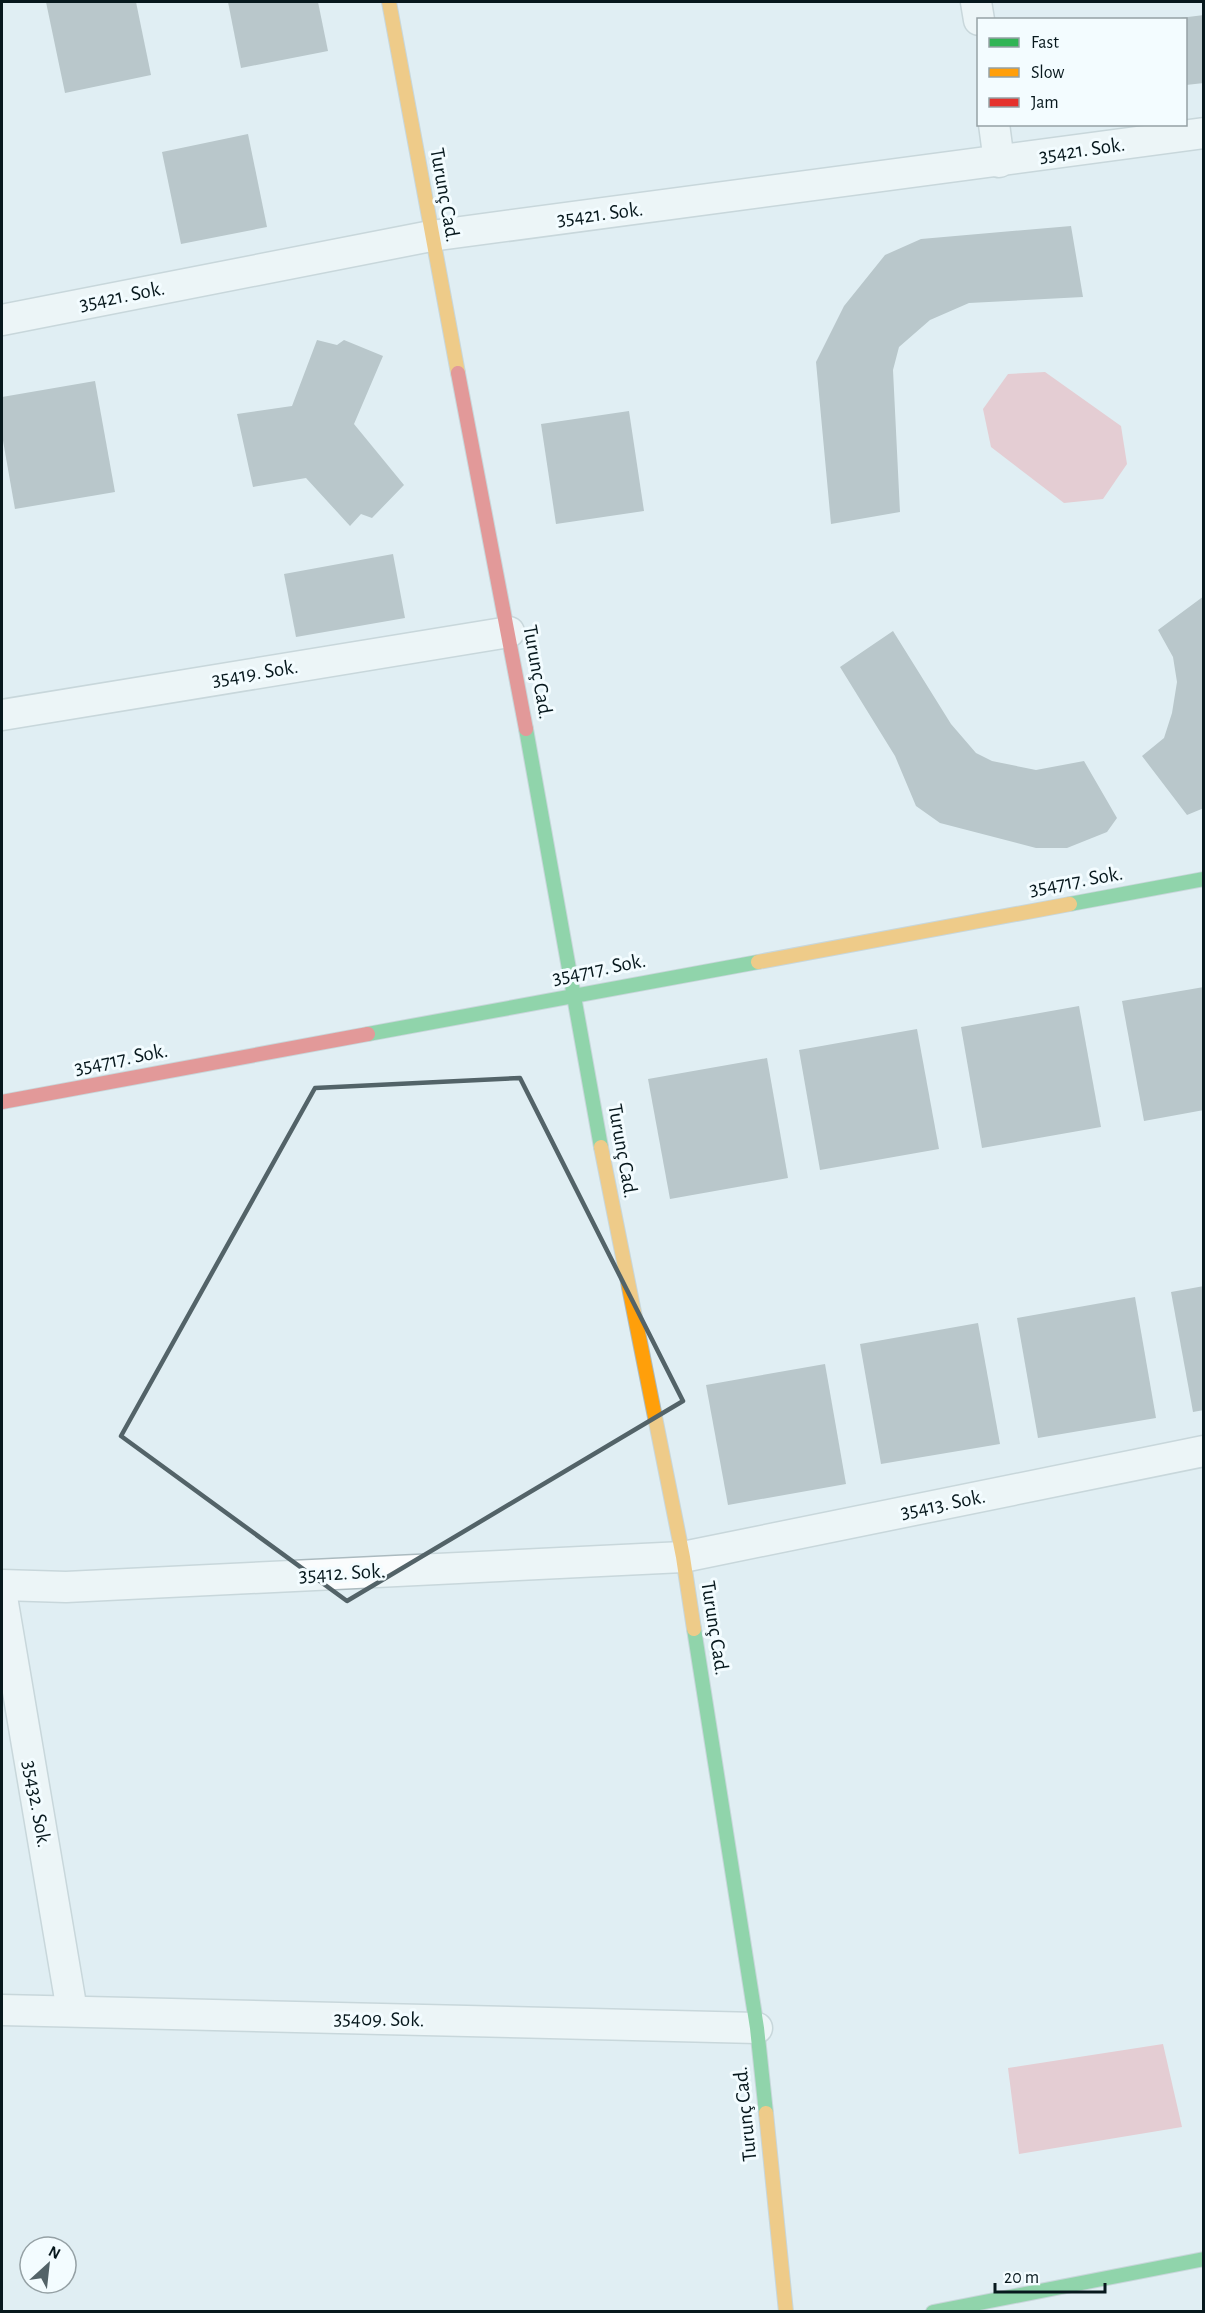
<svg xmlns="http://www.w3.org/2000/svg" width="1205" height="2313" viewBox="0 0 1205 2313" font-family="'Alegreya Sans',sans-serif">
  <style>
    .water { fill: #e8a4ad }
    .building { fill: #89979c }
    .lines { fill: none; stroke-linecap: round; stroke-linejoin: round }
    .street-casing { stroke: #abbabf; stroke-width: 33 }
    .fast-casing { stroke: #abbabf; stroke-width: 16 }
    .slow-casing { stroke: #abbabf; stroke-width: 16 }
    .jam-casing { stroke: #abbabf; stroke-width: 16 }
    .street { stroke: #fafcfd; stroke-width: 30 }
    .fast { stroke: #30b455; stroke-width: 14 }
    .slow { stroke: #ff9f0a; stroke-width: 14 }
    .jam { stroke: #e5322d; stroke-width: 14 }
    .marked { fill: none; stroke: #536368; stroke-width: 4.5; stroke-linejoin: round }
    .labels { text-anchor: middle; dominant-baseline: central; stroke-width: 6; stroke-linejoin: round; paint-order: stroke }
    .street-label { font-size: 21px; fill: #07181d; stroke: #f3fcff }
  </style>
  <rect width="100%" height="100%" fill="#e0eef3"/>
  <g class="water">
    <path d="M1045,372L1121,426L1127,464L1103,499L1064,503L991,447L983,409L1008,374Z"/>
    <path d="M1163,2044L1182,2127L1019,2154L1008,2068Z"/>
  </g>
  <g class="building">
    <path d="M46,2H136L151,75L65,93Z"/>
    <path d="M228,2H318L328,51L241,68Z"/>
    <path d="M1204,15V83L1186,85V20L1180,18Z"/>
    <path d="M248,134L267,227L181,244L162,152Z"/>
    <path d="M1071,226L1083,297L969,303L930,320L899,347L893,370L900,512L831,524L816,362L844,306L885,255L921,239Z"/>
    <path d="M317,340L337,345L344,340L383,356L354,424L404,485L372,518L361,514L350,526L306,478L253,487L237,414L292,406Z"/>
    <path d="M95,381L115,492L15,509L2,435V397Z"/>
    <path d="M629,411L644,511L556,524L541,424Z"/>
    <path d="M393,554L405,618L296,637L284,574Z"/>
    <path d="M1204,596V808L1187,815L1142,756L1164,738L1172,713L1177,682L1173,657L1158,630Z"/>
    <path d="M893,631L951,724L976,753L992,761L1036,770L1084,761L1117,818L1107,832L1067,848H1036L940,823L916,806L895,756L840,667Z"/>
    <path d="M1204,987V1110L1144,1121L1122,1001Z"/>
    <path d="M1079,1006L1101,1127L982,1148L961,1027Z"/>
    <path d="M917,1029L939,1149L820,1170L799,1050Z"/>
    <path d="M767,1058L788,1178L670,1199L648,1079Z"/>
    <path d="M1204,1286V1410L1193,1412L1171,1292Z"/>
    <path d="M1135,1297L1156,1418L1038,1438L1017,1318Z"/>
    <path d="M978,1323L1000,1444L881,1464L860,1344Z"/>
    <path d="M825,1364L846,1484L728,1505L706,1385Z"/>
  </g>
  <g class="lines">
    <g class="street-casing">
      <g id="street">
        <path d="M976,2L979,20"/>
        <path d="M994,124L999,162"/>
        <path d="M2,320L431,236L1204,133"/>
        <path d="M2,715L509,632"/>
        <path d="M2,1585L66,1587L683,1557L1204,1451"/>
        <path d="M2,1597L72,2011"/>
        <path d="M2,2010L757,2028"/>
      </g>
    </g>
    <g class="fast-casing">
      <g id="fast">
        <path d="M526,729L601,1147"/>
        <path d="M1070,904L1204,879"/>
        <path d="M368,1034L758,962"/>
        <path d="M694,1629L757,2028L766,2113"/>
        <path d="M933,2312L1204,2259"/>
      </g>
    </g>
    <g class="slow-casing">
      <g id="slow">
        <path d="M389,2L458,373"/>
        <path d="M758,962L1070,904"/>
        <path d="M601,1147L683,1557L694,1629"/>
        <path d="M766,2113L786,2312"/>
      </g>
    </g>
    <g class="jam-casing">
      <g id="jam">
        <path d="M458,373L526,729"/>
        <path d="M2,1102L368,1034"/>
      </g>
    </g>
    <use href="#street" class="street"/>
    <use href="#fast" class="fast"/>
    <use href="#slow" class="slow"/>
    <use href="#jam" class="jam"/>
  </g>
  <path d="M0 0H1205V2313H0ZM520,1078L683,1401L347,1601L121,1436L315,1088Z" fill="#e0eef3" fill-opacity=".55" fill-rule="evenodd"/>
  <path class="marked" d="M520,1078L683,1401L347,1601L121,1436L315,1088Z"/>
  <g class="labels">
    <g class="street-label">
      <text transform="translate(1082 150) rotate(-8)">35421. Sok.</text>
      <text transform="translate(445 195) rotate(80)">Turunç Cad.</text>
      <text transform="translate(600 214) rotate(-7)">35421. Sok.</text>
      <text transform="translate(122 296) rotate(-11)">35421. Sok.</text>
      <text transform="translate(538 672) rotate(80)">Turunç Cad.</text>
      <text transform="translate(255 673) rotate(-9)">35419. Sok.</text>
      <text transform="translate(1076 881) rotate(-10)">354717. Sok.</text>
      <text transform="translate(599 969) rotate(-11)">354717. Sok.</text>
      <text transform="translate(121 1059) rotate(-11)">354717. Sok.</text>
      <text transform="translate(623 1151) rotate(80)">Turunç Cad.</text>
      <text transform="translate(943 1504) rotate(-11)">35413. Sok.</text>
      <text transform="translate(342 1573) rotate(-3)">35412. Sok.</text>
      <text transform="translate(715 1628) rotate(81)">Turunç Cad.</text>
      <text transform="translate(37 1804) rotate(80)">35432. Sok.</text>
      <text transform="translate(379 2019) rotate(1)">35409. Sok.</text>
      <text transform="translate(745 2114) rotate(-96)">Turunç Cad.</text>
    </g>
  </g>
  <rect width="1205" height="2313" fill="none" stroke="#07181d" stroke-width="6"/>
  <rect x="977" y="18" width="210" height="108" fill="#f3fcff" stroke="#95a1a5" stroke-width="1.5"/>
  <rect x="989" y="38" width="30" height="9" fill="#30b455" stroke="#95a1a5" stroke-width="1.5"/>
  <text x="1031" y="48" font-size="18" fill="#07181d">Fast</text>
  <rect x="989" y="68" width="30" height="9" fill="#ff9f0a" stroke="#95a1a5" stroke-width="1.5"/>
  <text x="1031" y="78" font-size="18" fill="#07181d">Slow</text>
  <rect x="989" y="98" width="30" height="9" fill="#e5322d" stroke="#95a1a5" stroke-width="1.5"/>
  <text x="1031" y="108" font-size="18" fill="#07181d">Jam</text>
  <g transform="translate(48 2265) rotate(27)"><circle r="28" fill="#f3fcff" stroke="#95a1a5" stroke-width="1.5"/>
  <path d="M0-4.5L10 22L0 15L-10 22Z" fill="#536368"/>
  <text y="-9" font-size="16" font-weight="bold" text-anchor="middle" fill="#07181d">N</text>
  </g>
  <path d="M995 2283v9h110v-9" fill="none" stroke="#07181d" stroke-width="3"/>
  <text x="1004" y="2283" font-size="18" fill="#07181d" stroke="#f3fcff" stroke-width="4.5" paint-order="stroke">20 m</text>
</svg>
